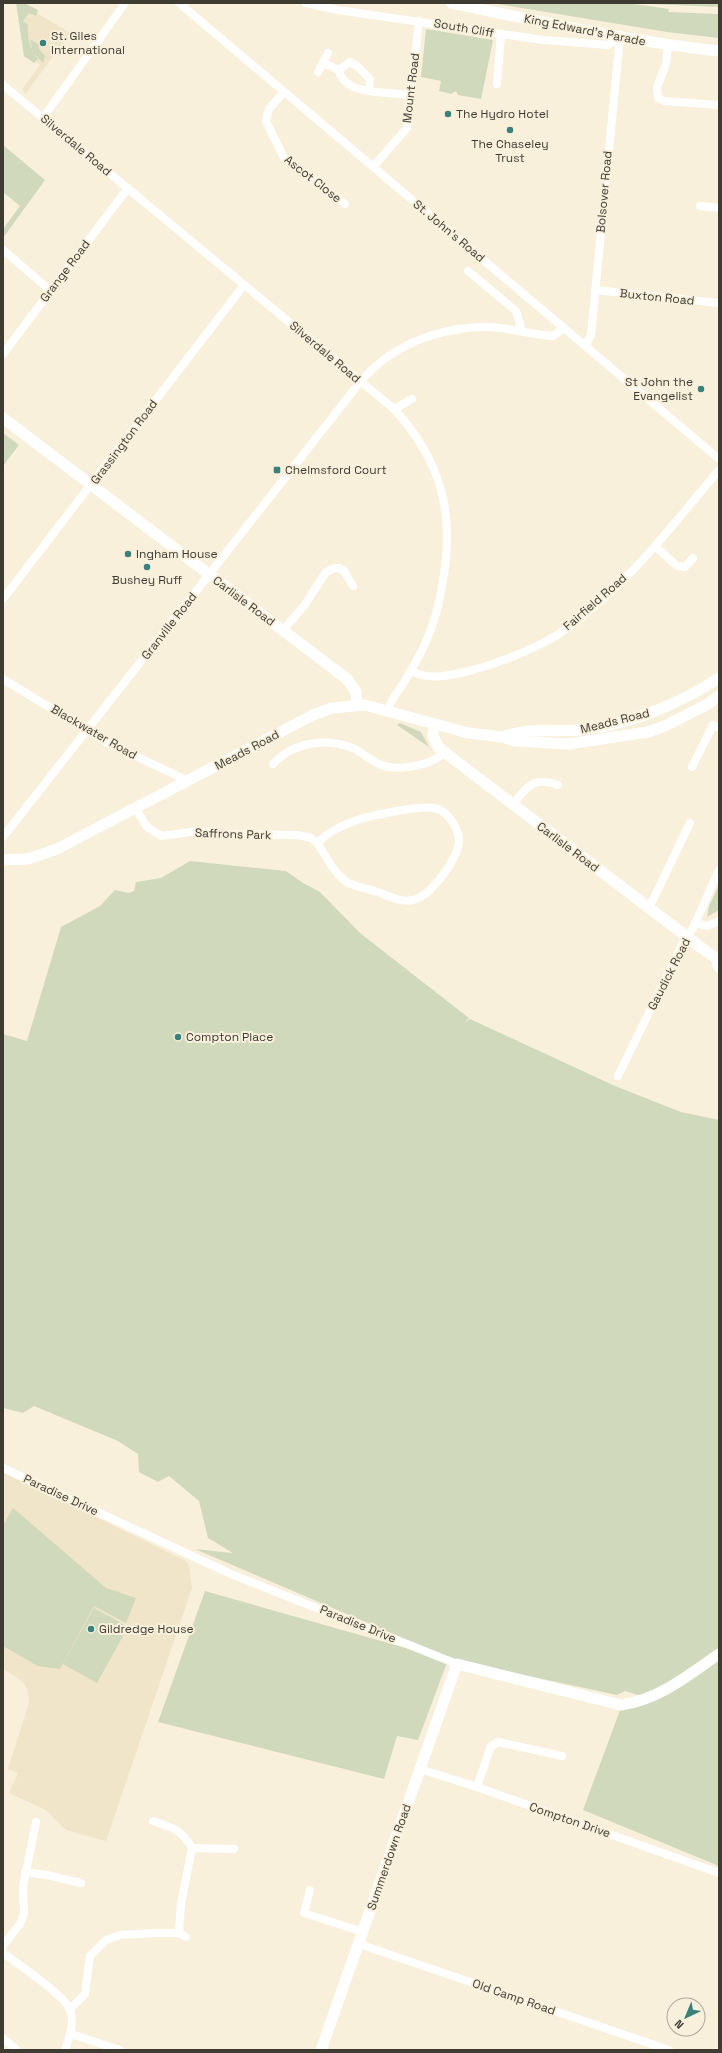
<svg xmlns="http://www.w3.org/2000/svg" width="722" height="2053" viewBox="0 0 722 2053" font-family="'Space Grotesk',sans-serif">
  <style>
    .built { fill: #f0e4c9 }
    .green { fill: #d0d9bc }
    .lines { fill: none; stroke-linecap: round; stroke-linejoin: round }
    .street { stroke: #fff; stroke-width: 8 }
    .secondary { stroke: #fff; stroke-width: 11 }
    .poi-dot { fill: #3a817b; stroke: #f9f0dc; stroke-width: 1.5 }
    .labels { text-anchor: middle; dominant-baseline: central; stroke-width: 4; stroke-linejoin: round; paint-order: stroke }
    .street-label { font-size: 12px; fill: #3e3b33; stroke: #f9f0dc }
    .poi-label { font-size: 12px; fill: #3e3b33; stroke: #f9f0dc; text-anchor: start }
  </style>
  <rect width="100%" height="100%" fill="#f9f0dc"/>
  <g class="built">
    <path d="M17,3L27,7L70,33L26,93L22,90L40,65L25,53Z"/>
    <path d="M3,1472L186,1561L189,1566L192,1588L106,1841L66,1830L46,1810L9,1793L18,1773L8,1769L29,1703L28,1691L23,1682L15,1676L3,1669Z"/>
  </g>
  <g class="green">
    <path d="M16,3H24L38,10L36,16L29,13L23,21L28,25C27,37 30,50 38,59L34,63L24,56Z"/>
    <path d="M492,3H719V7L627,3L669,9L668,12L719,14V38L667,32Z"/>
    <path d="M426,29L493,40L481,99L458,95L456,91L451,94L439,91L441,81L421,77Z"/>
    <path d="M30,39L39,45V49L45,56L43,63L33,52Z"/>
    <path d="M3,145L45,180L3,238V229L20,206L3,192Z"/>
    <path d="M3,433L19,445L3,466Z"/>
    <path d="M400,723L421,732L429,747L397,725Z"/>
    <path d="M190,861L286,871L303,883L320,892L360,933L469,1018L464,1023L470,1019L615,1086L681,1112L719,1120V1866L583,1810L623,1702L651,1699L625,1691L617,1695L454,1660L195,1549L233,1553L208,1538L199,1501L169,1476L158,1482L139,1472L138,1454L118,1441L34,1406L23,1413L3,1408V1034L27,1041L61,927L100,906L115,890L129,893L134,891L136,882L161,878Z"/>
    <path d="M719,885V910L707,917L709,906Z"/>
    <path d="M13,1508L106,1588L136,1598L126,1623L94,1606L60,1669L38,1666L3,1646V1525Z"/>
    <path d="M205,1591L448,1660L418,1740L397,1736L384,1779L158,1722Z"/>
    <path d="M94,1608L128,1627L97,1683L63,1664Z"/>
  </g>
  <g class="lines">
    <g class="street">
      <path d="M179,3L719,459"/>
      <path d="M306,3L338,10L543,40L608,45L620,37"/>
      <path d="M668,45L666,64L657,87L658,98L664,101L719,105"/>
      <path d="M323,63L339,70"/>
      <path d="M318,72L328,53"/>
      <path d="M497,84L501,35"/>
      <path d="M3,85L394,409C441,460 455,513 443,580C440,602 434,624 425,644C419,656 413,668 406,679C400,690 391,698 388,710"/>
      <path d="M369,91L370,79L357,66L350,62L339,70C342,87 361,90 375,92L411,95"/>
      <path d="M284,92L269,109L266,121L284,158L345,204"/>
      <path d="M43,118L125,3"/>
      <path d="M373,167L407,128L419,21"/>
      <path d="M700,206L719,208"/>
      <path d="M3,250L51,291"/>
      <path d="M468,271L516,311L522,331"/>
      <path d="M595,290L719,303"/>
      <path d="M585,346L591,335L620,37"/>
      <path d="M3,354L128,188"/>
      <path d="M394,409L412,399"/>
      <path d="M655,546L677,566L685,567L693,558"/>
      <path d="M3,599L244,285"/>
      <path d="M283,630L304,606L326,572L335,568H339L344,571L353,586"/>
      <path d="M411,671C430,681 453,675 473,670C508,660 541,647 571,626C580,619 588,611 597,604C643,565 680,516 719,470"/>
      <path d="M3,679L108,743L182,778L186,782"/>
      <path d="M273,764C293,742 327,737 355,749C364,754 371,761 381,765C397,771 433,766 444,752"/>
      <path d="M692,767L713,725L719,728"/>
      <path d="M513,804C527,787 533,776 558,785"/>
      <path d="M136,809L147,827L161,836L198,831L219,834L298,835L311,838L317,843C339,822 368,816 397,811C409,809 422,806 434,808C441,809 447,814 451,820C455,825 458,832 459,839C459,858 431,896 413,900C399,903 388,895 375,891C365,888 352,887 344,880C332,871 326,855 317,843"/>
      <path d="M3,837L357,386C388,346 439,326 490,327C511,328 532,335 553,336L564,328"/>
      <path d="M649,908L690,823"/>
      <path d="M695,923L707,926L719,921"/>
      <path d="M618,1076L684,941L693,928L719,870"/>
      <path d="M3,1468L231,1574L457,1664"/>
      <path d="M420,1769L477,1787L719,1873"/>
      <path d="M477,1787L491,1746L498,1742L562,1756"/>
      <path d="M153,1821C173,1828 181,1829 192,1848"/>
      <path d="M25,1872L47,1875L81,1883"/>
      <path d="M310,1890L304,1913L363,1932"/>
      <path d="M179,1933L181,1904L192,1848L234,1849"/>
      <path d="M359,1944L669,2050"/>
      <path d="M3,1946L20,1924L24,1914L23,1887L36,1822"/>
      <path d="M3,1953C18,1964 62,1994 69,2008C76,2021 69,2038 65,2050"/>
      <path d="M70,2009L85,1994L90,1956L106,1940L120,1935L154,1933H179L186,1937"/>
      <path d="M71,2034L120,2050"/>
      <path d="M3,2038L17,2050"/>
    </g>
    <g class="secondary">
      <path d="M452,3C540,22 629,41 719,51"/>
      <path d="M3,418L347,679L356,692L357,704"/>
      <path d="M434,725L433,736L439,748L707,952L716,958L719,967"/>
      <path d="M503,737C526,727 554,732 579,730C628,725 678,705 719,678"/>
      <path d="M3,860L28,859L57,849L313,715L332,708L365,705L468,733L503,737L515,741L568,744L648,732L667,725L708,704L719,696"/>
      <path d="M321,2050L457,1664L621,1705C660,1699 687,1676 719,1654"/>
    </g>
  </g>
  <g class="poi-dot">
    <circle cx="43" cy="43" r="4"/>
    <circle cx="448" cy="114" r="4"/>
    <circle cx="510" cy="130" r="4"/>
    <circle cx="701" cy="389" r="4"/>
    <rect x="273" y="466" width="8" height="8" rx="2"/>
    <circle cx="128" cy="554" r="4"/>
    <circle cx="147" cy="567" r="4"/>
    <circle cx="178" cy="1037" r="4"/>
    <circle cx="91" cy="1629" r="4"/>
  </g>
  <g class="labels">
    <g class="street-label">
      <text transform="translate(464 28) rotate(10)">South Cliff</text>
      <text transform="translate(585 30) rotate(11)">King Edward's Parade</text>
      <text transform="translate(411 88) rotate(-83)">Mount Road</text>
      <text transform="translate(76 145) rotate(40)">Silverdale Road</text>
      <text transform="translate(313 179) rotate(38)">Ascot Close</text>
      <text transform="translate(604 192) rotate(-85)">Bolsover Road</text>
      <text transform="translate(449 231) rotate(40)">St. John's Road</text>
      <text transform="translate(65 271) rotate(-53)">Grange Road</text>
      <text transform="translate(657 297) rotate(6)">Buxton Road</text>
      <text transform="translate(325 352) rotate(40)">Silverdale Road</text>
      <text transform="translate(124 442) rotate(-53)">Grassington Road</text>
      <text transform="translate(244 601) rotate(37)">Carlisle Road</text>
      <text transform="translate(595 602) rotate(-41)">Fairfield Road</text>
      <text transform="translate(169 626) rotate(-52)">Granville Road</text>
      <text transform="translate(615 721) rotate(-14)">Meads Road</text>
      <text transform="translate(94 732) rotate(30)">Blackwater Road</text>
      <text transform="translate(247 750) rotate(-28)">Meads Road</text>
      <text transform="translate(233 834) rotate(2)">Saffrons Park</text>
      <text transform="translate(568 847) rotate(37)">Carlisle Road</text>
      <text transform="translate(669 974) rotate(-63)">Gaudick Road</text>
      <text transform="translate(61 1495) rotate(25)">Paradise Drive</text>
      <text transform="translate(358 1624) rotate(22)">Paradise Drive</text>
      <text transform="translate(570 1820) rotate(19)">Compton Drive</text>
      <text transform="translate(389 1857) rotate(-71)">Summerdown Road</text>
      <text transform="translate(514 1997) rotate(19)">Old Camp Road</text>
    </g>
    <g class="poi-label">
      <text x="51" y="36">St. Giles<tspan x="51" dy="14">International</tspan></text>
      <text x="456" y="114">The Hydro Hotel</text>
      <text x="510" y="144" text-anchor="middle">The Chaseley<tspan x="510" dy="14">Trust</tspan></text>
      <text x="693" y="382" text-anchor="end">St John the<tspan x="693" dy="14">Evangelist</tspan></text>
      <text x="285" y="470">Chelmsford Court</text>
      <text x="136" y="554">Ingham House</text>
      <text x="147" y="580" text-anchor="middle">Bushey Ruff</text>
      <text x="186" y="1037">Compton Place</text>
      <text x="99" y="1629">Gildredge House</text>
    </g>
  </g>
  <rect width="722" height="2053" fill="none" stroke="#3e3b33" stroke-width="8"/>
  <g transform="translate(686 2017) rotate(224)"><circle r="19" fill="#f9f0dc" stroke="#aea898"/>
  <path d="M0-3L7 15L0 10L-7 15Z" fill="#3a817b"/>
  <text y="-6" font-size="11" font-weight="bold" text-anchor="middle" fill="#3e3b33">N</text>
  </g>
</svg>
